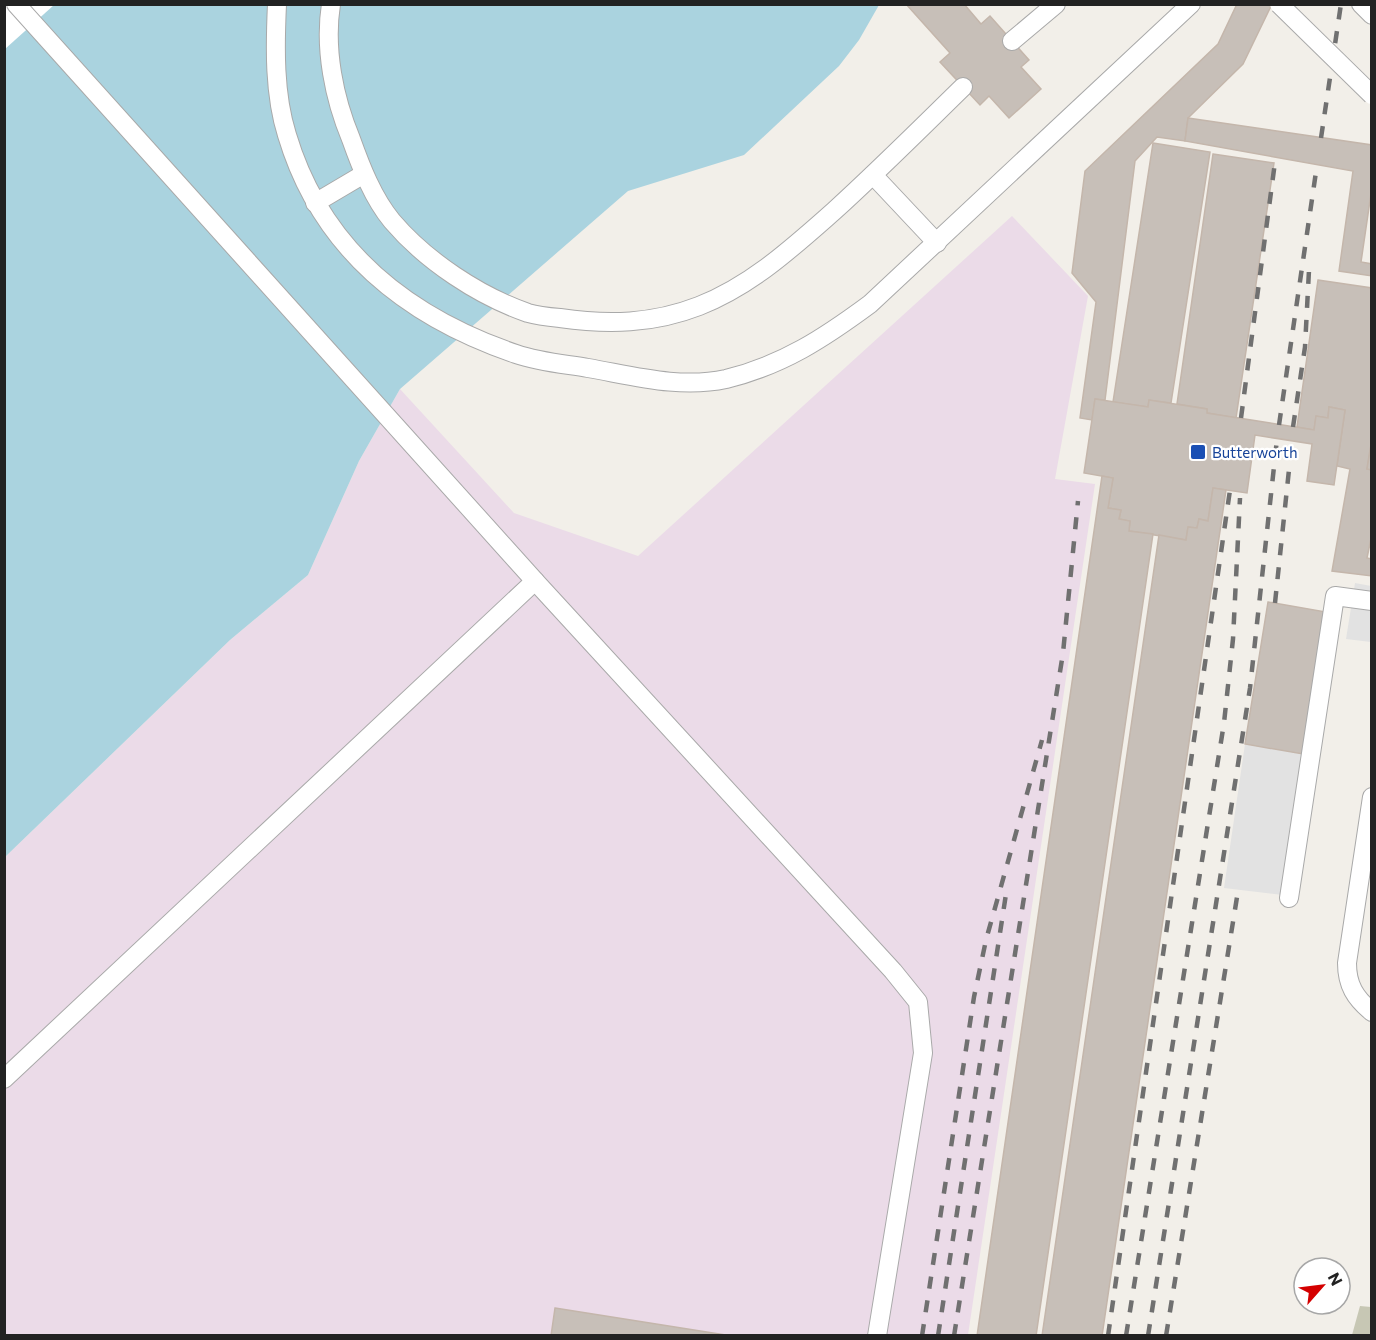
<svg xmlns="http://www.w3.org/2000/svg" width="1376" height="1340" viewBox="0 0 1376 1340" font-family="Commissioner,sans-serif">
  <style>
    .industrial { fill: #ebdbe8 }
    .construction { fill: #c7c7b4 }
    .parking { fill: #e2e2e2 }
    .water { fill: #aad3df }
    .pier { fill: #fff }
    .building { fill: #c7bfb8; stroke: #c4b6ab; stroke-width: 1.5 }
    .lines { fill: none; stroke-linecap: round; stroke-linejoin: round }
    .service-casing { stroke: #a9a9a9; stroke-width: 20 }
    .service { stroke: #fff; stroke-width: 18 }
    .rail { stroke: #707070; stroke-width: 4.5; stroke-dasharray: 12 12; stroke-linecap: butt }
    .service-bridge-casing { stroke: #a9a9a9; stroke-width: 20; stroke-linecap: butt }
    .service-bridge { stroke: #fff; stroke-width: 18 }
    .transit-dot { fill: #1a4fb4; stroke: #fff; stroke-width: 2 }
    .labels { text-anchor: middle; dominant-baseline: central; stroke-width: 4.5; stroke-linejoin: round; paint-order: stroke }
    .transit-label { font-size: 15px; fill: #164399; stroke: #fff; text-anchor: start }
  </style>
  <rect width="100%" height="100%" fill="#f2efe9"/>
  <path class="industrial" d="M1012,216L1088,296L1055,479L1095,484L968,1335L5,1336V857L230,640L308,575L359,461L400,389L514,513L638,556Z"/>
  <path class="construction" d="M1360,1306L1371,1307V1335H1352Z"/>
  <g class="parking">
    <path d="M1355,583L1371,586V642L1346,639Z"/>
    <path d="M1245,744L1303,754L1283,895L1224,888Z"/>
  </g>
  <path class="water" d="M54,4L879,5L859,40L839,66L744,155L628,191L400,389L359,461L308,575L230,640L5,857L4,49Z"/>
  <path class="pier" d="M5,5H54L5,49Z"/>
  <g class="building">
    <path d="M906,4H964L981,24L990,16L1029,60L1021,67L1041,89L1009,118L989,96L980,105L940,62L950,53Z"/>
    <path d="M1237,4H1272L1243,64L1188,118L1185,141L1157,137L1135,161L1105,400L1095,399L1092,420L1080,418L1096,302L1072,273L1085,171L1218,44Z"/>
    <path d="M1188,118L1372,145V187L1361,262L1372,264V276L1339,271L1353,171L1185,141Z"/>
    <path d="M1153,143L1210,152L1171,403L1149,400L1148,407L1113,402Z"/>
    <path d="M1213,154L1274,163L1236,418L1207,413V409L1177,404Z"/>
    <path d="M1318,280L1372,288V439L1367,469L1372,470V534L1367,558L1372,559V576L1332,571L1350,469L1337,466L1345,410L1329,407L1328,418L1316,416L1314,430L1297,427Z"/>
    <path d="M1095,399L1148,407L1149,400L1207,409V413L1314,430L1316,416L1328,418L1329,407L1345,410L1334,485L1307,481L1312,444L1255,435L1247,493L1213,488L1208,521L1199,519L1197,528L1188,527L1186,540L1129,531L1130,521L1119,519L1121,510L1108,508L1113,478L1084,473Z"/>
    <path d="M1372,439V470L1367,469Z"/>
    <path d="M1102,476L1113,478L1108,508L1121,510L1119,519L1130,521L1129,531L1153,534L1036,1336H977Z"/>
    <path d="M1213,488L1226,490L1102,1336H1042L1159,535L1186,540L1188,527L1197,528L1199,519L1208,521Z"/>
    <path d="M1268,602L1326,612L1303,754L1245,744Z"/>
    <path d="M555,1308L732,1336H551Z"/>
  </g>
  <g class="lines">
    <g class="service-casing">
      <g id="service">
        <path d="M277,4C275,47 274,94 287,135C321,249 407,317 516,354C539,362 564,364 588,368C634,376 680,389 726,379C783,365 824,338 870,304L1191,4"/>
        <path d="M331,4C324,49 334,98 351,139C361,167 373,198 392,221C426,261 479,296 528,313C538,316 549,317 560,318C608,325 653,324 699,306C752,285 792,248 834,211C878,171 920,129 963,87"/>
        <path d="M1361,4L1372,15"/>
        <path d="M1012,41L1056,4"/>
        <path d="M873,175L937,243"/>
        <path d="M315,203L364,174"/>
        <path d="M535,581L893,971L918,1002L923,1053L877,1336"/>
        <path d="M1372,797L1347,963C1347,985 1355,998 1372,1012"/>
        <path d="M1289,898L1335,596L1372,601"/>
        <path d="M4,1079L535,581L16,4"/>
      </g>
    </g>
    <use href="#service" class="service"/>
    <g class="rail">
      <path d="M1321,138L1341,4"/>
      <path d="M1241,418L1275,162"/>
      <path d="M1279,425L1317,165"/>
      <path d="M1293,427L1305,347L1309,270"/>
      <path d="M1275,603L1292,441"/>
      <path d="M922,1336L974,997L986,940L1042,740"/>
      <path d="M938,1336L1006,894"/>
      <path d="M954,1336L1063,653L1078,501"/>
      <path d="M1108,1336L1230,490"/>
      <path d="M1126,1336L1224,723L1233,639L1240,498"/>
      <path d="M1148,1336L1250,688L1277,439"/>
      <path d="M1166,1336L1238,891"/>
    </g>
    <g class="service-bridge-casing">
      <path id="service-bridge" d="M1279,4L1372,95"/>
    </g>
    <use href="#service-bridge" class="service-bridge"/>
  </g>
  <rect class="transit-dot" x="1190" y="444" width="16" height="16" rx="3"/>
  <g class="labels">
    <g class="transit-label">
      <text x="1212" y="452">Butterworth</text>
    </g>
  </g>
  <rect width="1376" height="1340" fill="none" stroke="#222222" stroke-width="12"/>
  <g transform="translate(1322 1286) rotate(62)"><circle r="28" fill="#ffffff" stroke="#a7a7a7" stroke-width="1.5"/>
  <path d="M0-4.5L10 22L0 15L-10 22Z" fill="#d40000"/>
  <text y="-9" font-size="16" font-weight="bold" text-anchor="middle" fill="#222222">N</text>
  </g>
</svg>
